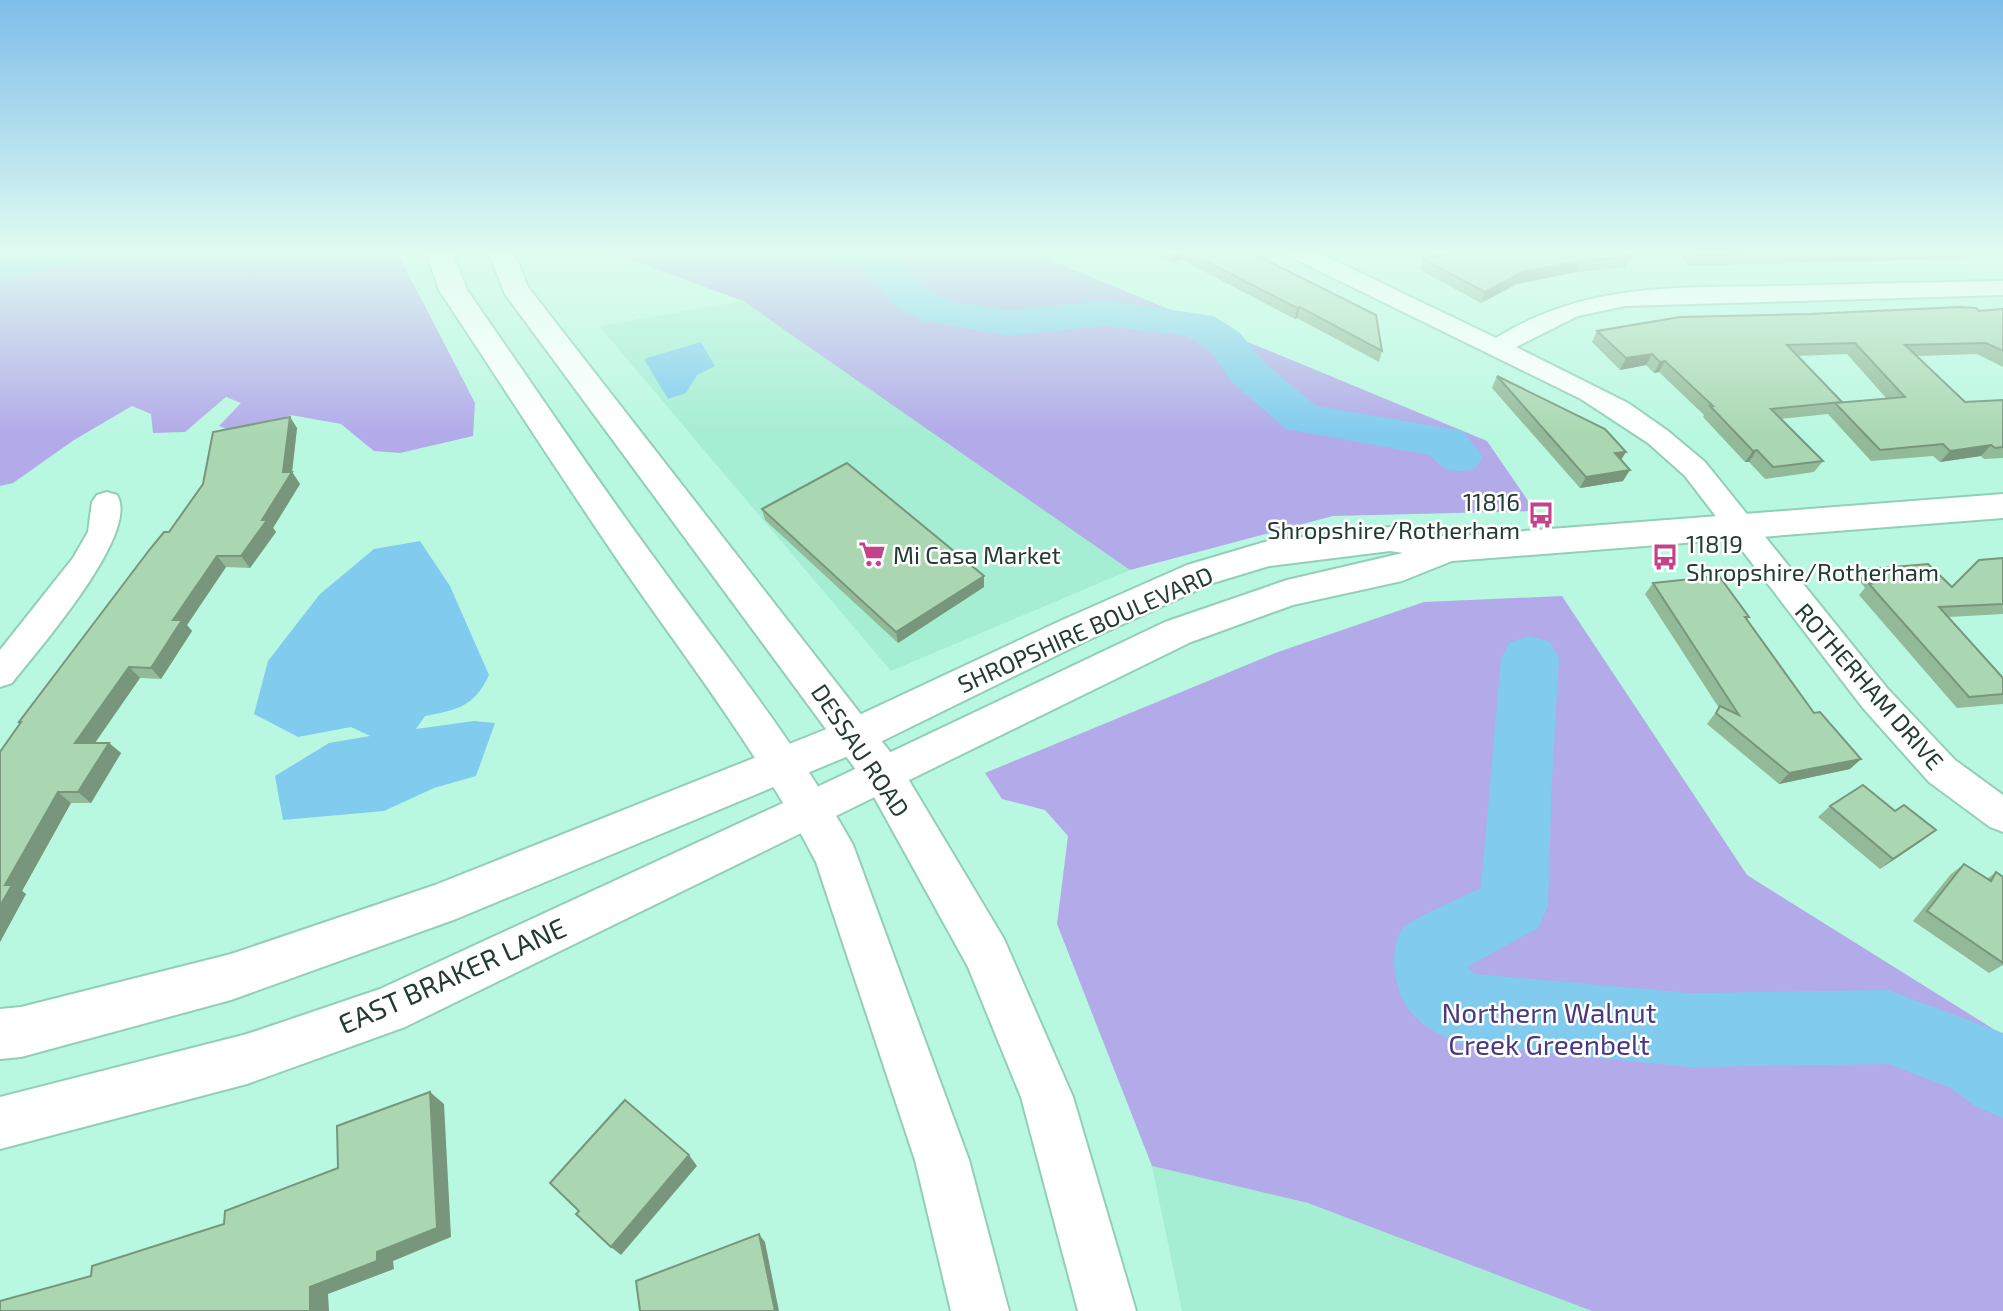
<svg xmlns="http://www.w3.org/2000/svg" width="2003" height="1311" viewBox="0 0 2003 1311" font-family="'Exo 2',sans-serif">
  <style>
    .built { fill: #a5edd3 }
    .forest { fill: #b2aae9 }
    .water { fill: #81cbee }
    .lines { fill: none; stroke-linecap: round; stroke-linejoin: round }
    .river { fill: #81cbee; fill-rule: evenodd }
    .minor-casing { stroke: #91cfb8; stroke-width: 4 }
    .tertiary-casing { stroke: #91cfb8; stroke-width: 4 }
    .secondary-casing { stroke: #91cfb8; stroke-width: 4 }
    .minor { fill: #fff; fill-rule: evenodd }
    .tertiary { fill: #fff; fill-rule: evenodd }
    .secondary { fill: #fff; fill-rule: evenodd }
    .wall { fill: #92b998; fill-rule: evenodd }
    .shaded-wall { fill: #77967c }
    .building { fill: #aad7b1; stroke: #77967c; stroke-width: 2 }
    .labels { text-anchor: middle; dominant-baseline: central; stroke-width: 5; stroke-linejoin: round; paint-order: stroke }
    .poi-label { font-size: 24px; fill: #223c33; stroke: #fff; text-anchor: start }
    .street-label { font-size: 24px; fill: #223c33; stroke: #fff }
    .near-street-label { font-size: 28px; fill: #223c33; stroke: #fff }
    .near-park-label { font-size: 28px; fill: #483983; stroke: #fff }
  </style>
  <rect width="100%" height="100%" fill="#b9f8e0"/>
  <g class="built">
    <path d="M743,301L1026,496L1130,570L891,671L599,326Z"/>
    <path d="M1152,1166L1308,1203L1592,1311H1182Z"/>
  </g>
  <g class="forest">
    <path d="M0,252H397L475,403L473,436L400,453L374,451L341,424L291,415L239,434L219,426L241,403L226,397L185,432L153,433L151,414L132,406L74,440L13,483L0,486Z"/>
    <path d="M610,252H1031L1487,441L1535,511L1333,516L1130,570L743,301Z"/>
    <path d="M1562,596L1747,875L2003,1035V1311H1592L1308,1203L1152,1166L1057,924L1068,836L1045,810L1002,799L985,773L1278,652L1424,602Z"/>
  </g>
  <g class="water">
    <path d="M28,252H107L56,267L0,279V257Z"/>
    <path d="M701,342L715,366L697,375L686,393L668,399L644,359Z"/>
    <path d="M420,541L450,586L489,675C474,707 457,710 425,716L416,729L474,721L495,723L476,776L434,788L384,811L283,820L275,776L329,743L370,736L351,727L298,737L254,714L268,661L320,594L374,549Z"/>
  </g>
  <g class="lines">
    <g class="river">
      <path d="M835,252H889L898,255L922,286L947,300L1008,310L1105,300L1213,316L1239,332L1265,363L1316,406L1463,431L1483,457L1476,468C1453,474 1446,473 1430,455L1286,429L1233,383L1209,350L1186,336L1105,326L1008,336L920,320L892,304L870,273L841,260Z"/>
      <path d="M1530,636L1550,642L1559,658L1552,780L1548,906L1538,928L1467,967L1475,974L1690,993L1888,990L2003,1033V1118L1976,1107L1951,1088L1888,1064L1690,1067L1460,1044C1419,1027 1397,1009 1394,963C1394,952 1396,936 1404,927C1412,919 1467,895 1481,888L1501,658L1510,642Z"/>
    </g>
    <g class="minor-casing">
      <g id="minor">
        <path d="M1288,252H1317L1496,338C1588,281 1681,288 1785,286C1858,284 1930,282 2003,281V295L1625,306L1578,316L1516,347L1628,403L1668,431L1705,462L1887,688L1955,760L2003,795V832L1990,827L1929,782L1863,708L1685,476L1648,443L1581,399L1291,257Z"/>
        <path d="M107,492L117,495C141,533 37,651 12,683L0,687V650L73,558L88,532L92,502L97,495Z"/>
      </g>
    </g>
    <g class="tertiary-casing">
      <path id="tertiary" d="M2003,494V518L1452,561L1402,581L1293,605L1191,642L405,1027L247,1084L0,1149V1097L247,1034L380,989L796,797L1165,622L1287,580L1403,553L1390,551L1269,566L1213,583L1086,641L870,747L456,919L231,1000L21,1057L0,1059V1009L21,1007L231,954L435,885L842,723L1060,621L1187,565L1268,541L1390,527L1447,537Z"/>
    </g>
    <g class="secondary-casing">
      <g id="secondary">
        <path d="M426,252H452L467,290C527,376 585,463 647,548C717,645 794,739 853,845L969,1160L1009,1311H951L915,1160L816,862C762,757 688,662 621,565C559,474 500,382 439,290Z"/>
        <path d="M488,252H514L528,287L898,762L1004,939L1073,1097L1136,1311H1078L1021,1097L968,967L868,786L505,294Z"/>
      </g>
    </g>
    <use href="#minor" class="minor"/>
    <use href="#tertiary" class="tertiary"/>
    <use href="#secondary" class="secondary"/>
  </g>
  <g class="wall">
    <path d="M1152,252H1250L1382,351L1379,362L1297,318L1295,319L1180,259L1173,263Z"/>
    <path d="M1678,252H2003V255L1947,259L1689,266Z"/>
    <path d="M1631,256L1626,267L1577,272L1517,284L1481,303L1420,270L1423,259Z"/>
    <path d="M2003,309V367L1977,354L1916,356L1965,402L2003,400V458L1984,459L1981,456L1940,462L1933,456L1871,461L1828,414L1780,419L1823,461L1814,472L1765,479L1749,462H1745L1703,417L1704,415L1659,372L1654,373L1646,365L1620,370L1592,342L1597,331L1979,311ZM1847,354L1887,399L1842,402L1797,356Z"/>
    <path d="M1497,376L1626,452L1621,460L1623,481L1580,488L1492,388Z"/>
    <path d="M290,417L297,428L292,472L300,484L273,528L276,532L250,568L226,567L187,625L192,631L161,679L140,678L95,743H109L121,753L91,803H71L22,891L26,894L0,942V752L20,723L19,722L169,532Z"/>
    <path d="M762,509L984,587L898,643L765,520Z"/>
    <path d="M2003,558V614L1948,617L2003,678V704L1957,708L1859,595L1865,588L1859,580L1869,569L1952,587Z"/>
    <path d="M1653,583L1749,617L1747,620L1814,713L1861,759L1850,769L1779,784L1707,724L1719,708L1645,594Z"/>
    <path d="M1830,806L1923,840L1880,869L1818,817Z"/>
    <path d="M1964,864L1987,879L1996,872L2003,877V965L1989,973L1913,921L1951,874Z"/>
  </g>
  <g class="shaded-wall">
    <path d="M1083,252H1112L1082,256Z"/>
    <path d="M1174,252H1181L1180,259L1173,263Z"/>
    <path d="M1581,261L1577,272L1517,284L1481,303L1485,292L1522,272Z"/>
    <path d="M1300,307L1297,318L1295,319L1297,308Z"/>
    <path d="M1652,354L1646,365L1620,370L1626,358Z"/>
    <path d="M1665,361L1659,372L1654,373L1660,362Z"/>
    <path d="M290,417L297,428L292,472L300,484L273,528L276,532L250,568L241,556L262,520L283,472Z"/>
    <path d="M1991,445L1981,456L1940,462L1950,451Z"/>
    <path d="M1757,450L1749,462H1745L1753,451Z"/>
    <path d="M1626,452L1619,463L1615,453Z"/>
    <path d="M1630,470L1623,481L1580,488L1586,477Z"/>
    <path d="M217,556L226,567L187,625L192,631L161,679L151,668L173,620Z"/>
    <path d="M984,576V587L898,643L896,632Z"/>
    <path d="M129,667L140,678L87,754L75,743Z"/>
    <path d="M109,743L121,753L91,803L78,792Z"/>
    <path d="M1861,759L1850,769L1779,784L1789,773Z"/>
    <path d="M58,792L71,803L22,891L26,894L0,942V906L5,885Z"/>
    <path d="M1936,830L1923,840L1880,869L1893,859Z"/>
    <path d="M430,1092L444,1104L451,1237L393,1261L394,1269L328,1294L329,1311H310V1287L377,1252Z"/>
    <path d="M689,1155L697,1166L621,1255L611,1247Z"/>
    <path d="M759,1234L765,1242L779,1311H775Z"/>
  </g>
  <g class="building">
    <path d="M1188,252H1250L1376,315L1382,351L1300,307L1297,308Z"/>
    <path d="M1454,252H1628L1631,256L1581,261L1522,272L1485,292L1423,259Z"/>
    <path d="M1692,252H1810L1695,255Z"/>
    <path d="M1960,307L1976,308L1979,311L2003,309V351L1986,343L1905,345L1965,402L2003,400V447L1995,448L1991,445L1950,451L1943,444L1880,450L1835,403L1905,397L1855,343L1787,345L1842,402L1771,409L1823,461L1773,467L1757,450L1753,451L1710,406H1713L1665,361L1660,362L1652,354L1626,358L1597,331L1680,317L1809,314Z"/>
    <path d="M1497,376L1605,429L1626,452L1615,453L1630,470L1586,477Z"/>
    <path d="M290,417L283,472H292L262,520H267L241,556H217L173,620H182L151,668L129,667L75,743H109L78,792H58L5,885H12L0,906V752L21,722H19L150,549L164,532H169L203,484L213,432Z"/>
    <path d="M847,463L984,576L896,632L762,509Z"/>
    <path d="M2003,558V604L1939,607L2003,678V694L1969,697L1869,584L1881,582L1869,569L1928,564L1952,587L1979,560Z"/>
    <path d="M1719,576L1749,617H1745L1814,713L1820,712L1861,759L1789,773L1716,713L1720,706L1739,715L1653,583Z"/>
    <path d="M1863,785L1895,811L1904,805L1936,830L1893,859L1830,806Z"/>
    <path d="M1964,864L1991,881L1996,872L2003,877V963L1927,911Z"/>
    <path d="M430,1092L437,1228L377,1252V1261L310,1287V1311H0V1301L91,1276L92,1266L224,1224L225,1211L338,1168L337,1126Z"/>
    <path d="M625,1100L689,1155L611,1247L576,1214L579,1211L550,1183Z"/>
    <path d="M759,1234L775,1311H640L636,1281Z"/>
  </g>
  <linearGradient id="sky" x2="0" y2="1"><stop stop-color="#7fbdea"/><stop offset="0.58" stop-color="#e0fcf1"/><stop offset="1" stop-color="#e0fcf1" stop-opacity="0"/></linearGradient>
  <rect width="2003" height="435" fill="url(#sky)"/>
  <defs>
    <g id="bus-bare" transform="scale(2.1)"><path d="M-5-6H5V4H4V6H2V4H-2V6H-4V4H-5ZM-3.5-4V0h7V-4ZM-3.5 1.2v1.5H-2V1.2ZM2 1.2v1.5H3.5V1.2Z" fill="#c4428a" stroke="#fff" stroke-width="2.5" paint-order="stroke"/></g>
    <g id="supermarket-bare" transform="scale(2.1)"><path d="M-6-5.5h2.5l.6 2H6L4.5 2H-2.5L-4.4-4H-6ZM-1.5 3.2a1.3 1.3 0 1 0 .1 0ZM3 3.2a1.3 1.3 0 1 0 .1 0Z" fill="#c4428a" stroke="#fff" stroke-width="2.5" paint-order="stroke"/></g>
  </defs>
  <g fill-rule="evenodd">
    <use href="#bus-bare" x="1541" y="515"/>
    <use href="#supermarket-bare" x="872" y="554"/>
    <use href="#bus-bare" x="1665" y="557"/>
  </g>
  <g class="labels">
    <g class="poi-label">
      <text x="1520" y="501" text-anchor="end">11816<tspan x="1520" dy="28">Shropshire/Rotherham</tspan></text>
      <text x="1686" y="543">11819<tspan x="1686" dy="28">Shropshire/Rotherham</tspan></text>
      <text x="893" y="554">Mi Casa Market</text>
    </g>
    <g class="street-label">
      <text transform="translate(1085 629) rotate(-24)">SHROPSHIRE BOULEVARD</text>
      <text transform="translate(1870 686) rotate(49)">ROTHERHAM DRIVE</text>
      <text transform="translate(861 750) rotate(56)">DESSAU ROAD</text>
    </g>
    <g class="near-street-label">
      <text transform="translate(452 975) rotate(-24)">EAST BRAKER LANE</text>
    </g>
    <g class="near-park-label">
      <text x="1549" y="1012">Northern Walnut<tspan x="1549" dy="32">Creek Greenbelt</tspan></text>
    </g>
  </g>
</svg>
